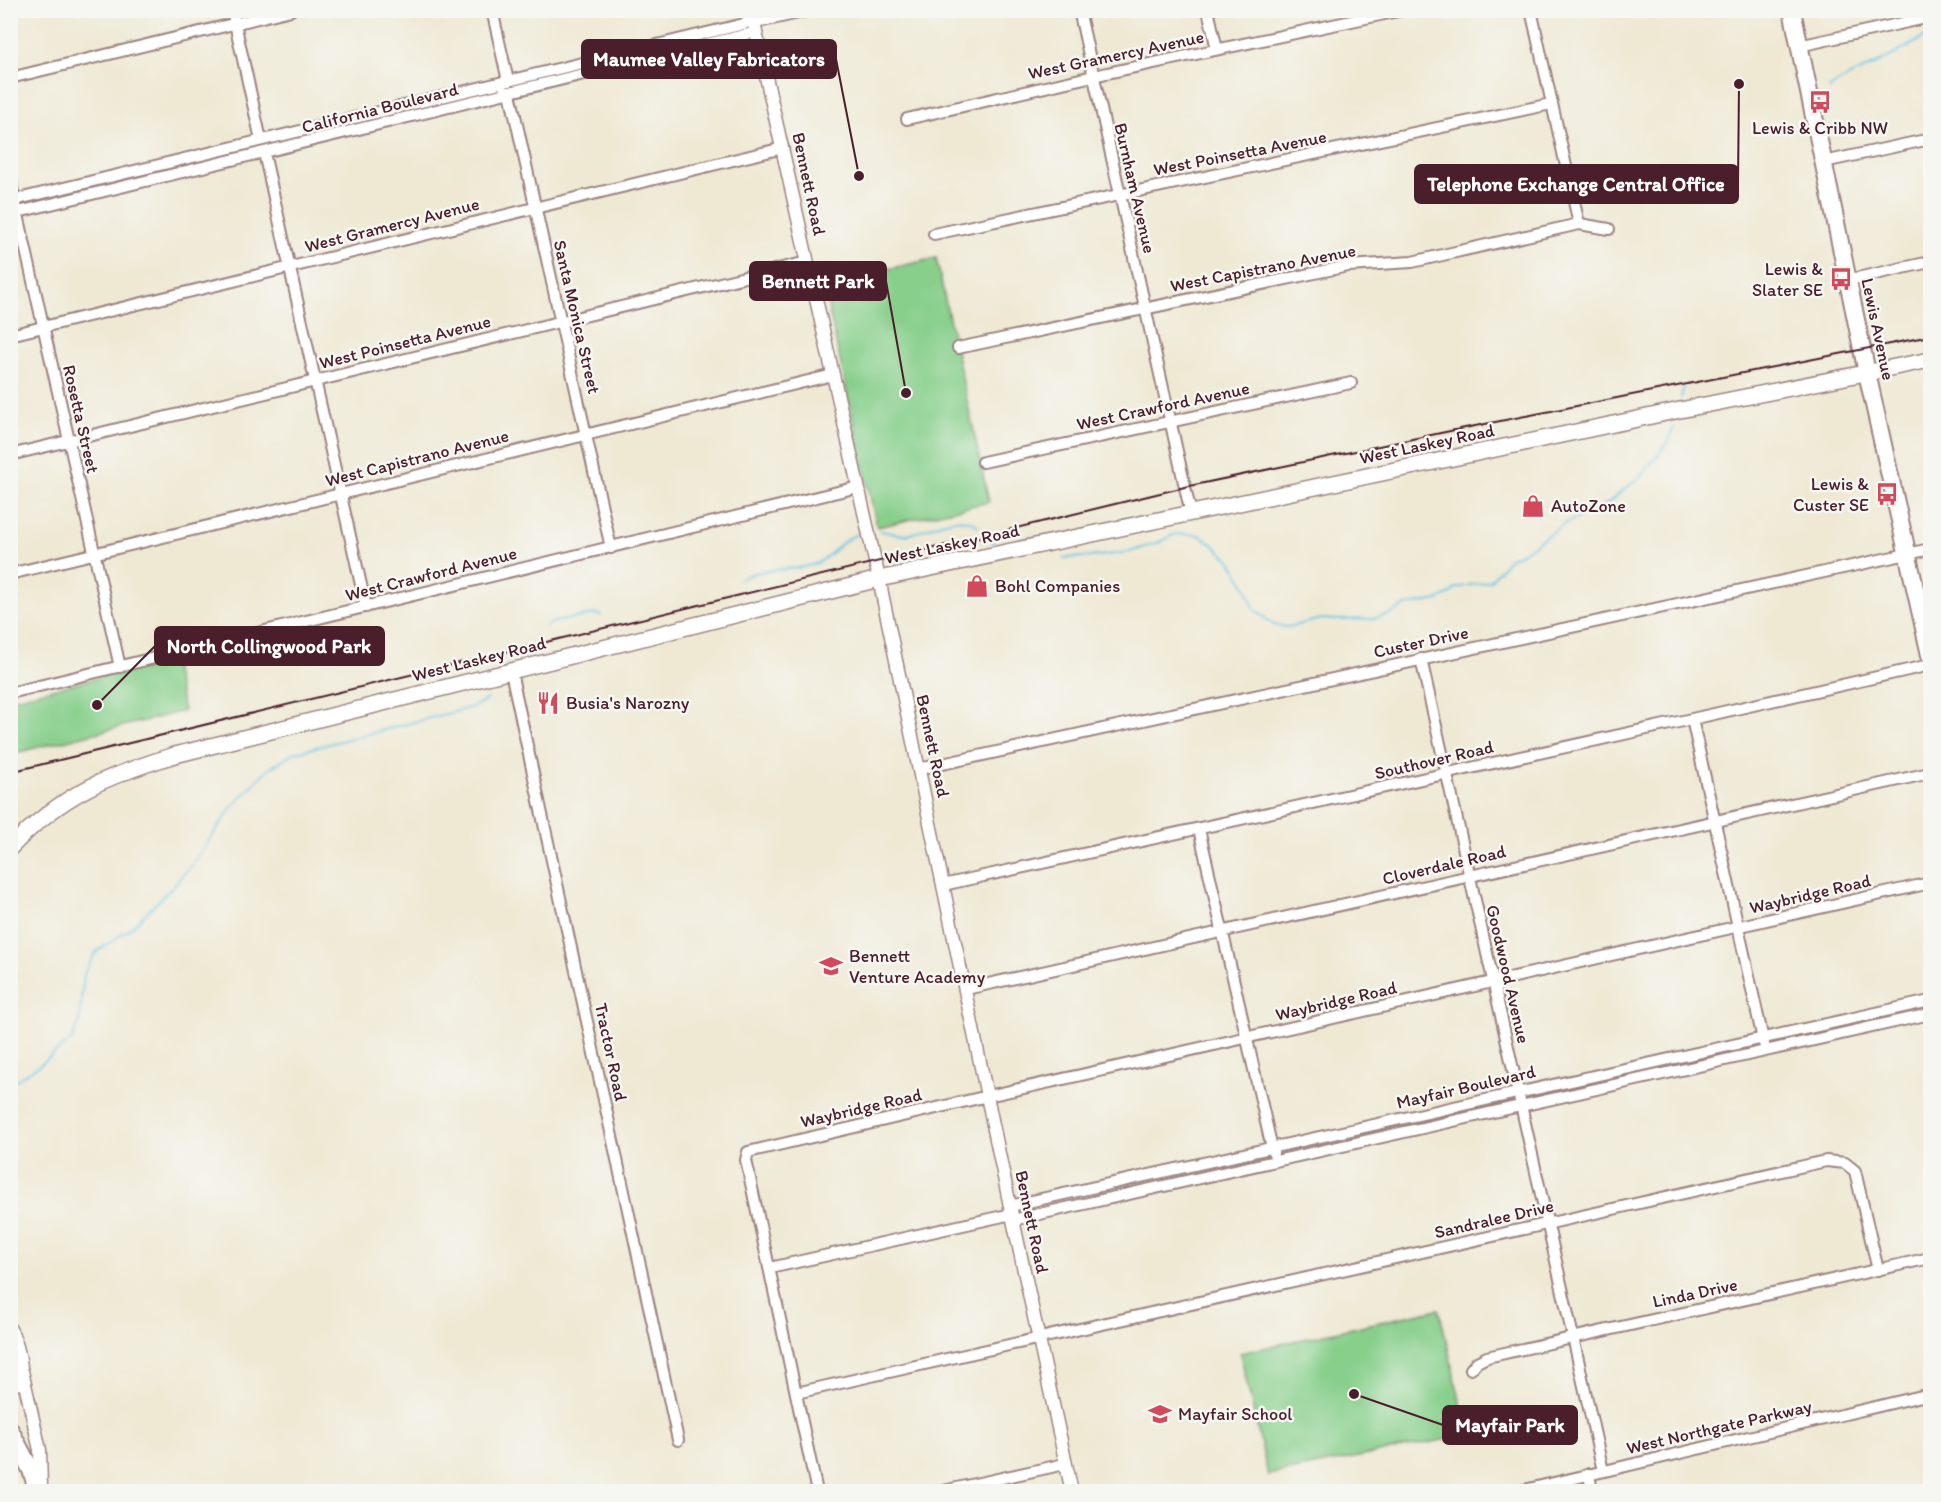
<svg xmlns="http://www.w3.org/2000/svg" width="1941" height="1502" viewBox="0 0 1941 1502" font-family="Itim,sans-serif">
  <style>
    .green { fill: #87cf8b; stroke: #68775b; stroke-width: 1.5 }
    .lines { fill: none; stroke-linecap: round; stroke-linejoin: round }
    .stream { stroke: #67c3e5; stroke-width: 2 }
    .minor-casing { stroke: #9c8480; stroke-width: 14 }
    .tertiary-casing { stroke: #9c8480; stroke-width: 15 }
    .secondary-casing { stroke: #9c8480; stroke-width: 18 }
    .primary-casing { stroke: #9c8480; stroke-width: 20 }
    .minor { stroke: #fff; stroke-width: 10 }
    .tertiary { stroke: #fff; stroke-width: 12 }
    .secondary { stroke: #fff; stroke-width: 15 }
    .primary { stroke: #fff; stroke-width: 16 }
    .rail { stroke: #4a1f2b; stroke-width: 2 }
    .labels { text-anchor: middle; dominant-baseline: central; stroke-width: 5; stroke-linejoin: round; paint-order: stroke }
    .street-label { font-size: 18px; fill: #4a1f2b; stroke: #f6f6f2 }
    .poi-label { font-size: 18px; fill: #4a1f2b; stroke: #f6f6f2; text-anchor: start }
    .leader { fill: none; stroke: #4a1f2b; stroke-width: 2 }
    .callout-dot { fill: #4a1f2b; stroke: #f6f6f2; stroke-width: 2 }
    .callout { fill: #4a1f2b; stroke: #4a1f2b; stroke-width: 2 }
    .callout-label { font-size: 20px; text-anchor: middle; font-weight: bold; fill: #fff }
  </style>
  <rect width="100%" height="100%" fill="#f6f6f2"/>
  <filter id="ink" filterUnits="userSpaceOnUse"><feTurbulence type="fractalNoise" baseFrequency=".0167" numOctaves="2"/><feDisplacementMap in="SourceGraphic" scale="12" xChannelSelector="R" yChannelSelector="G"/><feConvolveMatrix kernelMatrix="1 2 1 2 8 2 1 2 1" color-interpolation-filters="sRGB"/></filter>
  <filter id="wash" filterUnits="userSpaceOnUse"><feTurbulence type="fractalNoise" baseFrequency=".008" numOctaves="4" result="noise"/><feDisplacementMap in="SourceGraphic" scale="24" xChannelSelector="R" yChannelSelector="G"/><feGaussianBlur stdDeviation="1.35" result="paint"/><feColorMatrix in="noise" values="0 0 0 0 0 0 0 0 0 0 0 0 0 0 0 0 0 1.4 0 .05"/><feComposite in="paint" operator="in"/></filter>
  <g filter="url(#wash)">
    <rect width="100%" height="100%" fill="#efe9d4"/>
    <g class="green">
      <path d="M936,258L989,502L877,527L823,284Z"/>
      <path d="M172,660L184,711L11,754L10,699Z"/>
      <path d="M1439,1309L1468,1435L1268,1475L1240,1353Z"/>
    </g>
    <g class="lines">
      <g class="stream">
        <path d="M1829,89C1843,77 1863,71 1880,62C1897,54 1912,43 1930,35"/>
        <path d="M1681,397L1684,387"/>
        <path d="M881,531C890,532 901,537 910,534C928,530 960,509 978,526"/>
        <path d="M991,540L995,544"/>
        <path d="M1064,558L1091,557L1129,552L1158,543L1173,535L1181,534L1199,535L1211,543L1231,561L1247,589L1254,609L1274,625L1288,627L1322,619L1336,620L1371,619L1389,615L1405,606L1438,600L1450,594L1456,588L1490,581L1510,558L1523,552L1564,524L1603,507L1641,476L1668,442L1674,427"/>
        <path d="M739,580C760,566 788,572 812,565C831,559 839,540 858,534"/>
        <path d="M546,626L550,623L595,614L601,615"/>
        <path d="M10,1084L41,1064L72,1039L79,1023L84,974L96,952L131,928L172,887L191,866L233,806L266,771L293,753L473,707L488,699"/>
      </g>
    </g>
  </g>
  <g filter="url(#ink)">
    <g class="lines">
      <g class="minor-casing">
        <g id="minor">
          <path d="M232,10L261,140"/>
          <path d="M492,10L508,81"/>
          <path d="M1079,10L1191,514"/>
          <path d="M1208,10L1217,49"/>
          <path d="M1531,10L1579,224"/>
          <path d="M754,23L812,10"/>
          <path d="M1799,46L1930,17"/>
          <path d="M10,78L291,10"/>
          <path d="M504,91L510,93L611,548"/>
          <path d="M907,119L1093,76L1403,10"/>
          <path d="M264,153L366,607"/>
          <path d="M1824,162L1930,139"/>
          <path d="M10,179L120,667"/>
          <path d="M10,201L744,24L753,20"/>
          <path d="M10,214L756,32"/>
          <path d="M934,234L1551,104"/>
          <path d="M1848,280L1930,262"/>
          <path d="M10,335L783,148"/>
          <path d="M958,348L1348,266L1412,262L1579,224L1609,229"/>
          <path d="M10,455L807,262"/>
          <path d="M983,462L1351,383"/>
          <path d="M10,574L833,375"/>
          <path d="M1421,659L1603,1471"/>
          <path d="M511,672L678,1440"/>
          <path d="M10,693L858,487"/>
          <path d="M1692,719L1764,1044"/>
          <path d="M919,769L1930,549"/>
          <path d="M1199,829L1273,1153"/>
          <path d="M943,885L1692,719L1930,665"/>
          <path d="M966,989L1930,773"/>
          <path d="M1010,1206L1930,1001"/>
          <path d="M1013,1220L1930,1014"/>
          <path d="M770,1268L1012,1214"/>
          <path d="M1471,1369L1477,1362L1487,1357L1930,1258"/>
          <path d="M796,1393L1826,1161L1845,1163L1855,1171L1878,1270"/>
          <path d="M1589,1474L1592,1492"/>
          <path d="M817,1492L746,1160L748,1152L988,1096L1930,883"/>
          <path d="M939,1492L1065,1464"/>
          <path d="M1516,1492L1930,1394"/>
        </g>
      </g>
      <g class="tertiary-casing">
        <g id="tertiary">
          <path d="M751,10L879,579L1010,1206L1072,1492"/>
          <path d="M10,1329C16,1340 26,1371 18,1382C16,1384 13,1386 10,1388"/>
          <path d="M22,1371L40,1450L41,1487"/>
        </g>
      </g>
      <g class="secondary-casing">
        <path id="secondary" d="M10,848C62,794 106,776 175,755L879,579L1680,410L1930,360"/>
      </g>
      <g class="primary-casing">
        <g id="primary">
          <path d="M1792,10L1867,373L1930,655"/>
          <path d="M10,1430L31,1470L38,1492"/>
        </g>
      </g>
      <use href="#minor" class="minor"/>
      <use href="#tertiary" class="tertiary"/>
      <use href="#secondary" class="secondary"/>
      <use href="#primary" class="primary"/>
      <path class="rail" d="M10,772L1185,487L1450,431L1930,336"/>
    </g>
  </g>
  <defs>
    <g id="bus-bare" transform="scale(1.8)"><path d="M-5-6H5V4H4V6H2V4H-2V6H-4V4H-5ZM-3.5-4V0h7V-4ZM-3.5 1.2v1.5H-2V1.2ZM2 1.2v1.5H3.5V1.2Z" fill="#d1495b" stroke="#f6f6f2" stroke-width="2.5" paint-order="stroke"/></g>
    <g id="shop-bare" transform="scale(1.8)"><path d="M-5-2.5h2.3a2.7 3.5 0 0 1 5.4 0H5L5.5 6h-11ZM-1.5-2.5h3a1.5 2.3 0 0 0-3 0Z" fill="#d1495b" stroke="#f6f6f2" stroke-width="2.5" paint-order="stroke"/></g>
    <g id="restaurant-bare" transform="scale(1.8)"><path d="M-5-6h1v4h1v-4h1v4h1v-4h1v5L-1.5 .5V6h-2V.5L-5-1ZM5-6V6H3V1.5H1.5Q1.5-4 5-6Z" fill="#d1495b" stroke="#f6f6f2" stroke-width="2.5" paint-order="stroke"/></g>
    <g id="school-bare" transform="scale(1.8)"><path d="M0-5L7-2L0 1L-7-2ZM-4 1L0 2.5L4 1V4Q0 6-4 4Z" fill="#d1495b" stroke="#f6f6f2" stroke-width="2.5" paint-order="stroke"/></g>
  </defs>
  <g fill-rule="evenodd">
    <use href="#bus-bare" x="1820" y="102"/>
    <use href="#bus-bare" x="1841" y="279"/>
    <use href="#bus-bare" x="1887" y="494"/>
    <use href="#shop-bare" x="1533" y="506"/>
    <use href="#shop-bare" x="977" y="586"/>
    <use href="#restaurant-bare" x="548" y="703"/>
    <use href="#school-bare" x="831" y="966"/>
    <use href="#school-bare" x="1160" y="1414"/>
  </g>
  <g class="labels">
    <g class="street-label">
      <text transform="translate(1116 55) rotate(-12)">West Gramercy Avenue</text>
      <text transform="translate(380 108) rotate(-14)">California Boulevard</text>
      <text transform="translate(1240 153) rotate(-11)">West Poinsetta Avenue</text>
      <text transform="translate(809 184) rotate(78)">Bennett Road</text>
      <text transform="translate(1135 188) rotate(77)">Burnham Avenue</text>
      <text transform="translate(392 225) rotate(-14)">West Gramercy Avenue</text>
      <text transform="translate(1263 268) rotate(-11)">West Capistrano Avenue</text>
      <text transform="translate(577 317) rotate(77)">Santa Monica Street</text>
      <text transform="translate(1878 329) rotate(78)">Lewis Avenue</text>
      <text transform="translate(405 342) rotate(-14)">West Poinsetta Avenue</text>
      <text transform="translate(1163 406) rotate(-12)">West Crawford Avenue</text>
      <text transform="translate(81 419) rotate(77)">Rosetta Street</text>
      <text transform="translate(1427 444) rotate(-12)">West Laskey Road</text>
      <text transform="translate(417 458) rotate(-14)">West Capistrano Avenue</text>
      <text transform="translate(952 544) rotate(-12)">West Laskey Road</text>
      <text transform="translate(431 574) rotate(-14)">West Crawford Avenue</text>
      <text transform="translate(1421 642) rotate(-12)">Custer Drive</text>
      <text transform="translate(479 659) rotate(-14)">West Laskey Road</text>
      <text transform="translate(933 746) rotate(78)">Bennett Road</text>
      <text transform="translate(1434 760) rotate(-13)">Southover Road</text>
      <text transform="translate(1444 865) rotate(-13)">Cloverdale Road</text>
      <text transform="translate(1810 894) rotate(-13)">Waybridge Road</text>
      <text transform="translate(1508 974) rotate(77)">Goodwood Avenue</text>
      <text transform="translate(1336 1001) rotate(-13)">Waybridge Road</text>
      <text transform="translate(611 1052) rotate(78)">Tractor Road</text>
      <text transform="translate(1466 1087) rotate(-13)">Mayfair Boulevard</text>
      <text transform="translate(861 1108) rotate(-13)">Waybridge Road</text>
      <text transform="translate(1494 1219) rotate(-13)">Sandralee Drive</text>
      <text transform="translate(1032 1222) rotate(78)">Bennett Road</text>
      <text transform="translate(1695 1293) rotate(-12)">Linda Drive</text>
      <text transform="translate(1719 1427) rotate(-13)">West Northgate Parkway</text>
    </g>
    <g class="poi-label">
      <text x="1820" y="128" text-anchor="middle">Lewis &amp; Cribb NW</text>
      <text x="1823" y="269" text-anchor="end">Lewis &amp;<tspan x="1823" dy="21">Slater SE</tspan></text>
      <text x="1869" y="484" text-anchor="end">Lewis &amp;<tspan x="1869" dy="21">Custer SE</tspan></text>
      <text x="1551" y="506">AutoZone</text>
      <text x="995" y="586">Bohl Companies</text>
      <text x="566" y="703">Busia's Narozny</text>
      <text x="849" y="956">Bennett<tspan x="849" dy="21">Venture Academy</tspan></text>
      <text x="1178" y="1414">Mayfair School</text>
    </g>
  </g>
  <path class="leader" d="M859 176L836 59M1739 84L1738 184M906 393L886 281M97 705L155 646M1354 1394L1443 1425"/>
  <g class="callout-dot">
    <circle cx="859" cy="176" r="6"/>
    <circle cx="1739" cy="84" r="6"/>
    <circle cx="906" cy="393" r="6"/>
    <circle cx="97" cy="705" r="6"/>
    <circle cx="1354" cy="1394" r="6"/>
  </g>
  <g class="callout">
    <rect x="582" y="40" width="254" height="38" rx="6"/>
    <rect x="1415" y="165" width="323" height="38" rx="6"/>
    <rect x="750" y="262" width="136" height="38" rx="6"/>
    <rect x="155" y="627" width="229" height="38" rx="6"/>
    <rect x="1443" y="1406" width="134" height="38" rx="6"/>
  </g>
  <g class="callout-label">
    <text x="709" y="66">Maumee Valley Fabricators</text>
    <text x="1576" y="191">Telephone Exchange Central Office</text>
    <text x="818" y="288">Bennett Park</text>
    <text x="269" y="653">North Collingwood Park</text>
    <text x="1510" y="1432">Mayfair Park</text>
  </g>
  <rect width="1941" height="1502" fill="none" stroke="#f6f6f2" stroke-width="36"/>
</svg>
